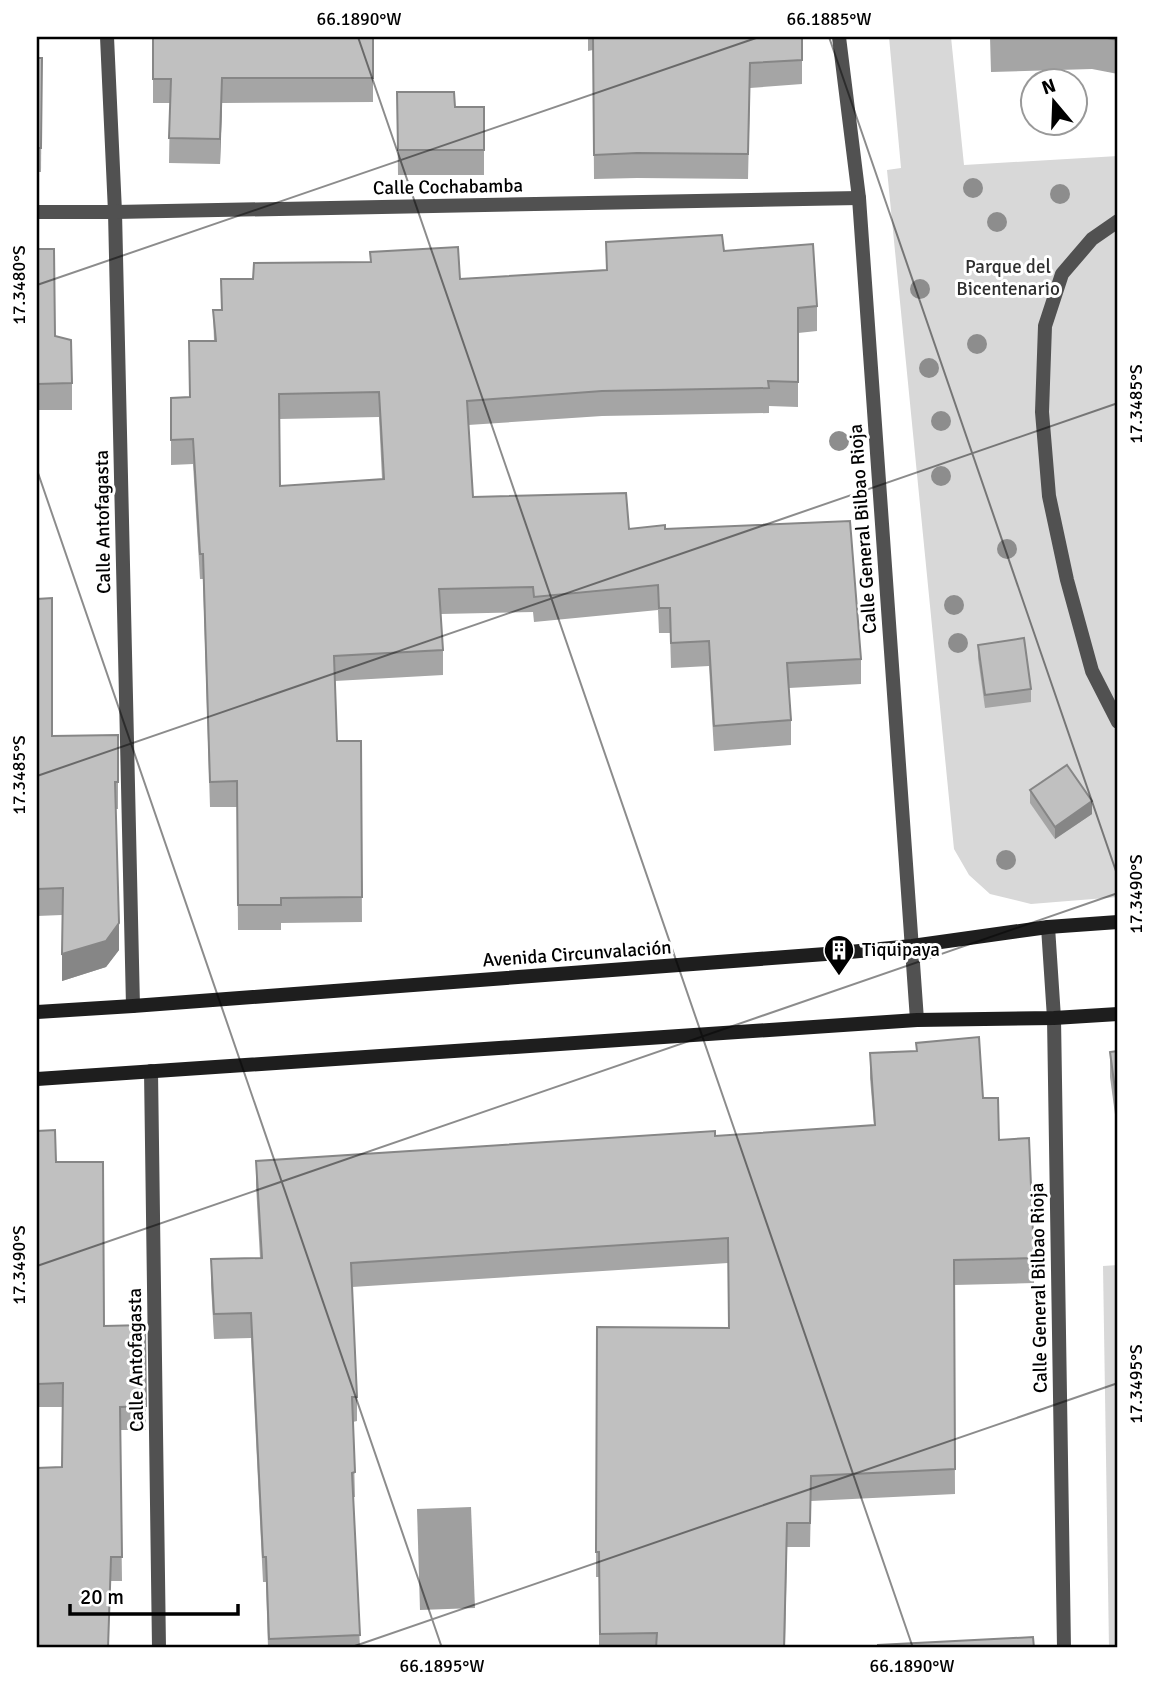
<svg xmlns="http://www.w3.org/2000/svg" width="1155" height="1685" viewBox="0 0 1155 1685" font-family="Signika,sans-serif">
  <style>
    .green { fill: #d8d8d8 }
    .water { fill: #9f9f9f }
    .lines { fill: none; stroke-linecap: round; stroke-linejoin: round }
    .lane { stroke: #515151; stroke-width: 14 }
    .street { stroke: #515151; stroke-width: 14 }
    .secondary { stroke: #1e1e1e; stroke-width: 14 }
    .tree { fill: #8d8d8d }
    .wall { fill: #a5a5a5; fill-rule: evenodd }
    .shaded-wall { fill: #868686 }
    .building { fill: #c0c0c0; stroke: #868686; stroke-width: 2; fill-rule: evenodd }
    .ticks { fill: none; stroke: #000; stroke-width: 2; stroke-opacity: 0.45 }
    .labels { text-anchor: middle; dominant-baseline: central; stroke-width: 6; stroke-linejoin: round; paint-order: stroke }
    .street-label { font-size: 19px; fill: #000; stroke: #fff }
    .park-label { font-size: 19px; fill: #2f2f2f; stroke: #fff }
    .poi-label { font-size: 19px; fill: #000; stroke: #fff; text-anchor: start }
    .neatline { fill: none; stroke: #000; stroke-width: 2.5 }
    .ticks-label { font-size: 18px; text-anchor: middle; fill: #000 }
  </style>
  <rect width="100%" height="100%" fill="#fff"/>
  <g class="green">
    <path d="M889,37H951L964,165L1118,156V897L1031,904L990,894L969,875L954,849L887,170L901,168Z"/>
    <path d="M1118,1265V1648H1109L1103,1266Z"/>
  </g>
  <path class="water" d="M471,1507L475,1608L420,1610L417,1509Z"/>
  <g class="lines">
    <path class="lane" d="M1118,221L1092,239L1062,274L1045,326L1042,412L1049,496L1067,580L1092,671L1118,722"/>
    <g class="street">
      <path d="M107,37L115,212L133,1006"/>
      <path d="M839,37L859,198L917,1020"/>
      <path d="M37,212H115L859,198"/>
      <path d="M1048,927L1054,1018L1064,1648"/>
      <path d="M151,1071L159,1648"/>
    </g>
    <g class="secondary">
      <path d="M37,1012L133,1006L839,953L912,946L1048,927L1118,922"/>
      <path d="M37,1079L917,1020L1054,1018L1118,1014"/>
    </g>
  </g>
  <g class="tree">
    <circle cx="973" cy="188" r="10"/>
    <circle cx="1060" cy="194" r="10"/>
    <circle cx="997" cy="222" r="10"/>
    <circle cx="920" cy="289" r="10"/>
    <circle cx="977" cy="344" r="10"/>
    <circle cx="929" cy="368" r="10"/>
    <circle cx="941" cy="421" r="10"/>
    <circle cx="839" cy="441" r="10"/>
    <circle cx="941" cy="476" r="10"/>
    <circle cx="1007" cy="549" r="10"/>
    <circle cx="954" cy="605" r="10"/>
    <circle cx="958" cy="643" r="10"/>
    <circle cx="1006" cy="860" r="10"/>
  </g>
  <g class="wall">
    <path d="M153,37H373V102L222,103L220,164L169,163L170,103H153Z"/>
    <path d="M588,37H802V84L750,88L748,179L637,178L594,179L593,50L588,51Z"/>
    <path d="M990,37H1118V74L1092,69L991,72Z"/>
    <path d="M37,58H42L41,172H37Z"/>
    <path d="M397,92L455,107H484V175H398Z"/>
    <path d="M606,242L724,251L817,306V331L798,333V407L769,406V413L602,416L468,425L473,497L629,529H665L861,659V684L789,688L791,720V745L714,751L709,666L671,668L670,633H659L658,610L534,622L533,612L441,614L443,650V675L335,681L337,741H361L362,922L281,923V930H238L237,807H210L203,579H200L193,464L171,465V398L190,397L214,341L213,310H222L253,279L370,262V252L460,279L606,270ZM379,417L382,479L280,486L279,419Z"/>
    <path d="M37,249L55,336L72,383V410H37Z"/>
    <path d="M37,599L52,736L118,735V809H115L119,950L106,967L62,981V915L37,916Z"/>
    <path d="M978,645L1031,689V702L985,708L978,658Z"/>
    <path d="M1030,790L1092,814L1055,839L1030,803Z"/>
    <path d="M916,1043L983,1098L999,1140L1034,1258V1283L954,1285L955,1494L811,1501L810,1547H787L785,1648H599V1577H596L597,1327L728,1328V1263L352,1287L357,1397V1421L353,1422L355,1497H353L360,1648H268L266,1582H263L251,1338L214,1339L211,1284V1259L260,1258L256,1185V1161L715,1136L874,1125L870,1078V1053L916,1051Z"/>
    <path d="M1118,1051V1137L1110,1077V1052Z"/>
    <path d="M37,1131L56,1162L104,1326L145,1325L146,1430H120L122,1581H111L62,1467L63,1407H37Z"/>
  </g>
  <g class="shaded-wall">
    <path d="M222,78V103L220,164V139Z"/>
    <path d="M1092,801V814L1055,839V827Z"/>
    <path d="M119,923V950L106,967L62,981V954Z"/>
  </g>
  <g class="building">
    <path d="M153,37H373V78H222L220,139L169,138L171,79H153Z"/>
    <path d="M593,37H802V60L750,63L748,154L637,153L594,155Z"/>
    <path d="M1102,37H1118V40Z"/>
    <path d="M37,58H42L41,148H37Z"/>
    <path d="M397,92H454L455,107H484V150H398Z"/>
    <path d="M722,235L724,251L813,244L817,306L798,308V382L768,381L769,388L602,391L467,401L473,497L626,493L629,529L665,525V529L850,521L861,659L787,663L791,720L714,726L709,641L671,643L670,608H659L658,585L534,597L533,587L439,589L443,650L334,656L337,741H361L362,897L281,898V905H238L237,781L210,782L203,554H200L193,439L171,440V398L190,397L189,341H216L213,310H222L221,279H253L254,263L371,262L370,252L458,247L460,279L607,270L606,242ZM379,392L384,479L280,486L279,394Z"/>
    <path d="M37,249H54L55,336L71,340L72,383L37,384Z"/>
    <path d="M52,598V736L118,735V782H115L119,923L106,941L62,954L63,888L37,889V599Z"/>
    <path d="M1024,638L1031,689L985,695L978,645Z"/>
    <path d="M1067,765L1092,801L1055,827L1030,790Z"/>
    <path d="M979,1037L983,1098H998L999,1140L1029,1138L1034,1258L954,1260L955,1469L811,1476L810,1523H787L784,1648H656L657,1633L600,1634L599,1552H596L597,1327L729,1328L728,1238L351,1263L357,1397H352L355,1472L352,1473L360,1635L269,1639L266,1557H263L251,1313L214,1314L211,1259L262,1258L256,1161L715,1131V1136L875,1125L870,1053L917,1051L916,1043Z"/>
    <path d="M1118,1051V1112L1110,1052Z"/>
    <path d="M55,1130L56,1162H103L104,1326L145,1325L146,1406L120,1407L122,1557H111L108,1648H37V1468L62,1467L63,1383L37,1384V1131Z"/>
    <path d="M1033,1637L1034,1648H878V1645Z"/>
  </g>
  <path class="ticks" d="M358,37L913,1648M829,37L1118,877M37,285L759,37M37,470L442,1648M37,776L1118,403M37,1266L1118,893M349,1648L1118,1383"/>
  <defs>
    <g id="building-pin" transform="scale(1.575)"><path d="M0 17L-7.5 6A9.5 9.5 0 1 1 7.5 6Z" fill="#000" stroke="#fff"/><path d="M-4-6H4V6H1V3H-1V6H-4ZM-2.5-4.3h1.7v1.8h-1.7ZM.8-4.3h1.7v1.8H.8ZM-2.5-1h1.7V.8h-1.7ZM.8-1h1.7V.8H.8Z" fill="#fff"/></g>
  </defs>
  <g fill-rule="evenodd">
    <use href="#building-pin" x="839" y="950"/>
  </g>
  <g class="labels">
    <g class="street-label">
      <text transform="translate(448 187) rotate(-1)">Calle Cochabamba</text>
      <text transform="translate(103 522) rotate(-91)">Calle Antofagasta</text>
      <text transform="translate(863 529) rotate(-94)">Calle General Bilbao Rioja</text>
      <text transform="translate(577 954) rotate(-4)">Avenida Circunvalación</text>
      <text transform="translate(1039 1288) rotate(-91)">Calle General Bilbao Rioja</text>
      <text transform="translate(136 1360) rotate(-91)">Calle Antofagasta</text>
    </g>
    <g class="park-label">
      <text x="1008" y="267">Parque del<tspan x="1008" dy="22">Bicentenario</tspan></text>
    </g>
    <g class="poi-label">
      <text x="862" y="950">Tiquipaya</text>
    </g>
  </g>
  <rect width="1155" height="1685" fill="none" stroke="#ffffff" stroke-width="77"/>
  <g transform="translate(1054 102) rotate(341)"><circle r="33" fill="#ffffff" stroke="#999999" stroke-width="2"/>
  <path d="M0-5L12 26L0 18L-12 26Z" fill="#000000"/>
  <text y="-10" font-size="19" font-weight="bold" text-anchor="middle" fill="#000000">N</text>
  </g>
  <path d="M70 1604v10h168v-10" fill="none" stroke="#000000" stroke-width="3.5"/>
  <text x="80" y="1604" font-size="21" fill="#000000" stroke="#ffffff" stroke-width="5" paint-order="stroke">20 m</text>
  <rect x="38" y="38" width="1078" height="1608" class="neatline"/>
  <g class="ticks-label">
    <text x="359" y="25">66.1890°W</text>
    <text x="829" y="25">66.1885°W</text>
    <text transform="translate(19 285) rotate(-90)" y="6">17.3480°S</text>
    <text transform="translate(1136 404) rotate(-90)" y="6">17.3485°S</text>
    <text transform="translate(19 775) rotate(-90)" y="6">17.3485°S</text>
    <text transform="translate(1136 894) rotate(-90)" y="6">17.3490°S</text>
    <text transform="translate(19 1265) rotate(-90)" y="6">17.3490°S</text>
    <text transform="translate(1136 1384) rotate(-90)" y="6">17.3495°S</text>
    <text x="442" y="1672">66.1895°W</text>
    <text x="912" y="1672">66.1890°W</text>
  </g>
</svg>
